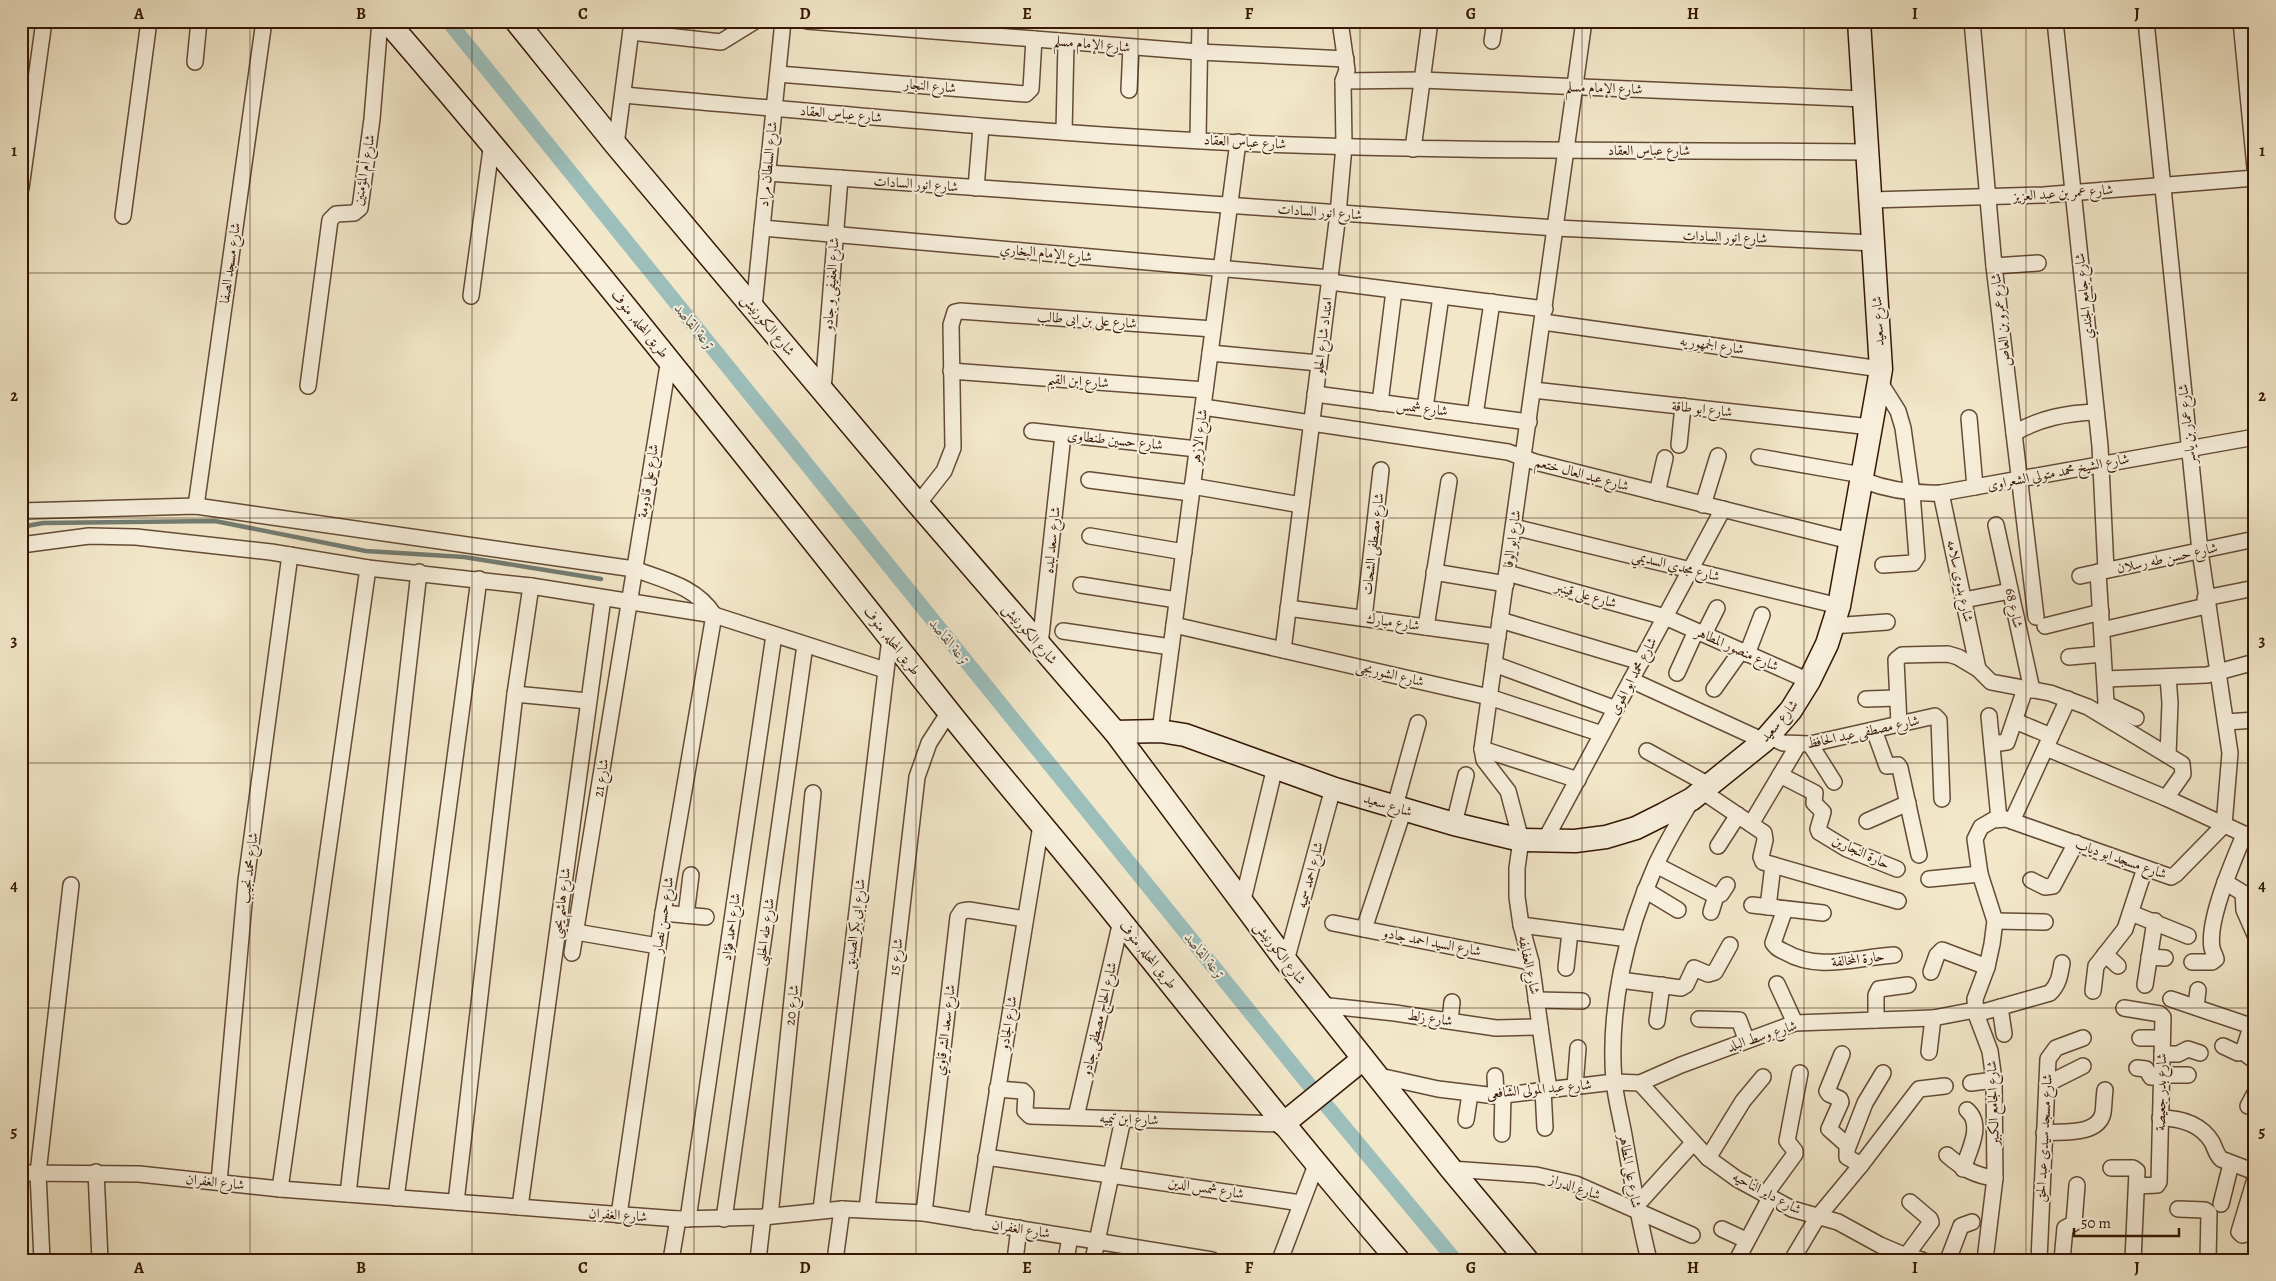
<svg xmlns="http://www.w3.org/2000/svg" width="2276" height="1281" viewBox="0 0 2276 1281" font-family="Alegreya,Amiri,serif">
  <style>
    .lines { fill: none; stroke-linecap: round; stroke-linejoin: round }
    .stream { stroke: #737c72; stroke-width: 4.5 }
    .canal { stroke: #9cbfbc; stroke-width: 15 }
    .street-casing { stroke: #644b35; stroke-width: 18 }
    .secondary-casing { stroke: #351704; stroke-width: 25 }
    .street { stroke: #f7efdc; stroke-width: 15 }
    .secondary { stroke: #f7efdc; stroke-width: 22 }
    .grid { fill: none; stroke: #351704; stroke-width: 1; stroke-opacity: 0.55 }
    .labels { text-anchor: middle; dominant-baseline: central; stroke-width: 4; stroke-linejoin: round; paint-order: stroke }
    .street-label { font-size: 14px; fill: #351704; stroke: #f7efdc }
    .water-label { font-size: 15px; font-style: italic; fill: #595244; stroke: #f7efdc }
    .neatline { fill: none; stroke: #351704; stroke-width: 2 }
    .grid-label { font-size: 16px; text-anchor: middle; font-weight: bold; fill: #351704 }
  </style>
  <rect width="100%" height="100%" fill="#f2e7c9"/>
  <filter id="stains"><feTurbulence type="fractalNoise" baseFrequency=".004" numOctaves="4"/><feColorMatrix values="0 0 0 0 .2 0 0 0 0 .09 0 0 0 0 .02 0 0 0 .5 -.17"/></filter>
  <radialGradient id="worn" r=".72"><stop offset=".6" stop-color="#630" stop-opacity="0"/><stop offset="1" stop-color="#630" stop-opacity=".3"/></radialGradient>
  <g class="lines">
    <path class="stream" d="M21,527L43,523L215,521L366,551L464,557L601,579"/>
    <path class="canal" d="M448,21L1301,1075L1455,1260"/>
    <g class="street-casing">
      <g id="street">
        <path d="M807,21L1199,52L1346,59"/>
        <path d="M1972,21L1994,266L2036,617"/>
        <path d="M2055,21L2100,446L2106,570"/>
        <path d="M2241,21L2255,168"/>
        <path d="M631,32L721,42L755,21"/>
        <path d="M1492,41L1495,21"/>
        <path d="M195,62L199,21"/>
        <path d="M778,74L1026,94L1031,89L1034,39"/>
        <path d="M1343,81L1422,80L1864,99"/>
        <path d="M1129,90L1131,47"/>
        <path d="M623,95C829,113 1035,133 1241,143C1450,152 1659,150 1868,152"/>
        <path d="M1064,132L1066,42"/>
        <path d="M1198,139L1200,21"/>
        <path d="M616,145L632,22"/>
        <path d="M1413,149L1430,21"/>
        <path d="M767,173L1556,228L1874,243"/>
        <path d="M21,188L44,21"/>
        <path d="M976,188L981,127"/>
        <path d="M1871,200L2044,195L2255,178"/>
        <path d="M123,216L149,21"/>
        <path d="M762,228L1330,278"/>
        <path d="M1994,266L2038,263"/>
        <path d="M1330,282L1545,309"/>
        <path d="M471,296L492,142"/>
        <path d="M754,307L783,21"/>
        <path d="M1543,322L1881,369"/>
        <path d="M1210,353L1319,363"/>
        <path d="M951,371L1205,390"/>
        <path d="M1879,381L1898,411L1903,428L1912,493L1917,557L1913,563L1883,565"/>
        <path d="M308,386L330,220L336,214L354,213L360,208L372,119L380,21"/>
        <path d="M823,390L840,178"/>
        <path d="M1533,390L1871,427"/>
        <path d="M1315,394L1529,422"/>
        <path d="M1380,403L1394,291"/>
        <path d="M1203,407L1508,452L1535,462L1850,541"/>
        <path d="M1425,408L1441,296"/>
        <path d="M1475,415L1492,302"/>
        <path d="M1969,418L1975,487"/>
        <path d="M1032,431L1197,449"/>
        <path d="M2014,433C2041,418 2066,413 2096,412"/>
        <path d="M1679,445L1683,406"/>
        <path d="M1759,457L1862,475"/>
        <path d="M1089,480L1191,493"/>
        <path d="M1862,480C1888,490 1913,494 1941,493L2255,437"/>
        <path d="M1192,486L1301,505"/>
        <path d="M1657,493L1665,458"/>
        <path d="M1941,493L1978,669"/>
        <path d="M918,504L944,471L953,448L951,325L955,312L960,311L1213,329"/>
        <path d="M1703,505L1718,456"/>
        <path d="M196,506L264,21"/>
        <path d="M21,511L196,506L634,569C664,580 697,587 714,615"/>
        <path d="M1996,525L2032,690"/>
        <path d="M1514,527L1839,606"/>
        <path d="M1090,536L1184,552"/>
        <path d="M21,545L89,536L136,537L271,552L368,568L531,586L714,615L885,670"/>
        <path d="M1434,572L1506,584"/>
        <path d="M2098,572L2107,718"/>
        <path d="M1507,573L1665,617L1809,681"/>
        <path d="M2080,576L2255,539"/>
        <path d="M1081,585L1177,600"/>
        <path d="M2205,598L2255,588"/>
        <path d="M1964,600L2010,591"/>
        <path d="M1288,608L1498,637"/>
        <path d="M1364,618L1381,470"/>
        <path d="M1500,620L1641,662"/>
        <path d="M1174,625L1489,697L1602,734"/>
        <path d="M1832,626L1887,622"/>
        <path d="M2045,626L2101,612"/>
        <path d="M1426,627L1449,481"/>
        <path d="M2102,630L2206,606"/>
        <path d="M1063,631L1171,647"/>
        <path d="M1704,634L1717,608"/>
        <path d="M1040,645L1063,435"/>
        <path d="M1283,650L1338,214L1344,146L1343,81L1347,70L1340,21"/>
        <path d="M1747,654L1762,615"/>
        <path d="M2069,657L2103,654"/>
        <path d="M1494,664L1616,709"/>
        <path d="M1677,673L1696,631"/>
        <path d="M2105,679L2207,675L2255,662"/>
        <path d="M1631,680L1764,741"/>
        <path d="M1714,689L1741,651"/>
        <path d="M515,694L588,701"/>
        <path d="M1866,699L1897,698"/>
        <path d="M2106,704L2136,718"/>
        <path d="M1989,716L1999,819"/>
        <path d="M2015,721L2051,736"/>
        <path d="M2226,722L2255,720"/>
        <path d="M1899,724L1896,660L1902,655L1948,654L1958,657L1978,669L1991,682L2050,693L2088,707L2182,764L2183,774L2166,798"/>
        <path d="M1874,730L1887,766L1898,765L1900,768L1919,855"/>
        <path d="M1160,731L1238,142"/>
        <path d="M1768,736L1783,743L1810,744L1935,716L1939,720L1942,799"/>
        <path d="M1810,744L1834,782"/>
        <path d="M1992,744L2007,742L2025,689"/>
        <path d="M2046,748L2166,798L2255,839"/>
        <path d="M1482,749L1578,780"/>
        <path d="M1647,751L1709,785"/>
        <path d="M2168,755L2170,703L2168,677"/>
        <path d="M1780,775L1815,793L1814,803L1823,812L1818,829L1819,832L1847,849L1897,869"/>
        <path d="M1702,791L1764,833L1765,840L1761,857L1763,862L1898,901"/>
        <path d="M1395,806L1418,723"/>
        <path d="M1867,821L1908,803"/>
        <path d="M2012,821L2068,699"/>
        <path d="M1454,824L1466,775"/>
        <path d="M1751,824L1798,745"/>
        <path d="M1544,842L1723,509"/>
        <path d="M1718,846L1738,815"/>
        <path d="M1656,865L1716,896L1721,894L1727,885"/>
        <path d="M1929,879L1980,874"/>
        <path d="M2031,880L2045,887L2053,886L2076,843"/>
        <path d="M2225,882L2243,893L2244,910L2255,935"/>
        <path d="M1645,890L1678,910"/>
        <path d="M1242,904L1275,767"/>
        <path d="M1752,905L1823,913"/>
        <path d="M1768,907L1773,865"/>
        <path d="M1785,909L1773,943C1776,948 1780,950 1785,952C1819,972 1857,957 1894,955"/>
        <path d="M1711,912L1716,896"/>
        <path d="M663,913L706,917"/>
        <path d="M2131,913L2188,936"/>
        <path d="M686,915L691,875"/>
        <path d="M1995,921L2045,922"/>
        <path d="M1333,923L1531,962"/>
        <path d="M1521,925L1629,939"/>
        <path d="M1364,929L1404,809"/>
        <path d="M576,932L658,946"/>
        <path d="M572,953L669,359"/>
        <path d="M2105,954L2118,966"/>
        <path d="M2149,957L2165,958"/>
        <path d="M1286,961L1333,788"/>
        <path d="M2192,962H2212L2216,959C2215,955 2213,952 2212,948C2207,920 2233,862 2244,835"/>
        <path d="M1566,968L1570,932"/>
        <path d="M1931,972L1937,955L1942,950L1987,967"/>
        <path d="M1620,980L1681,988L1686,985L1694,968L1708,974L1715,972L1730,945"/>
        <path d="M1777,984L1795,1023"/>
        <path d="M2145,985L2155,921"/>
        <path d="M2093,991L2096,966L2125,929L2145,868"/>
        <path d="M2171,999L2248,1025L2250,1030L2243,1052L2255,1061"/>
        <path d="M1536,1000L1582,1001"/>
        <path d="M1320,1005L1395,1013L1496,1028L1540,1027"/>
        <path d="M2000,1007L2004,1034"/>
        <path d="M2196,1007L2198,990"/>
        <path d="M2124,1008L2160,1014L2163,1017L2159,1182L2157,1185L2137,1186"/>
        <path d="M1976,1014L2050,993C2059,984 2060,975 2062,963"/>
        <path d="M1699,1019L1739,1020L1746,1039"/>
        <path d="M1876,1020V995L1879,989L1908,985"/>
        <path d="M1450,1021L1452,1002"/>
        <path d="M1657,1021L1662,985"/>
        <path d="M2140,1038H2162"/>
        <path d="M2223,1046L2238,1053L2242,1050"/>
        <path d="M1929,1052L1933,1018"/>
        <path d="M1842,1054L1827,1091L1829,1094L1840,1099L1841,1102L1829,1129L1847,1145V1157L1861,1165"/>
        <path d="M2162,1054H2178L2188,1049L2200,1053"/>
        <path d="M2137,1068L2146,1069L2151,1077H2161"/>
        <path d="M1375,1075L1438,1089L1496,1096L1614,1082L1640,1083L1681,1065L1795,1023L1933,1018L1975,1010"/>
        <path d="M2161,1075H2188"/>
        <path d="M1495,1076L1496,1096"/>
        <path d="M1640,1083L1708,1158L1737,1179L1792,1209L1838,1222L1880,1245L1906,1256L1922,1260"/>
        <path d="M1971,1083L1994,1080"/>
        <path d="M2047,1084L2083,1066"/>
        <path d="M1575,1086L1578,1048"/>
        <path d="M997,1089L1023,1091L1026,1094L1025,1111L1030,1116L1283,1124"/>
        <path d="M1543,1090L1545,1128"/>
        <path d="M1549,1090L1531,962L1521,925L1517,897V868L1521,840L1508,791L1484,760L1482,749L1584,21"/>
        <path d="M2248,1106L2255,1093"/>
        <path d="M1076,1117L1121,921"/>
        <path d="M2160,1118C2180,1118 2200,1123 2212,1142C2215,1148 2216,1154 2221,1159L2255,1172"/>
        <path d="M1466,1120L1470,1094"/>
        <path d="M2044,1133C2062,1131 2098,1136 2103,1113C2104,1106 2104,1097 2105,1090"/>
        <path d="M1502,1134L1503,1095"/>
        <path d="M1848,1147L1865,1103L1883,1073"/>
        <path d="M1947,1155C1962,1168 1975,1176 1995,1178"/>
        <path d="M986,1157L1301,1203"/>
        <path d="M1708,1158L1743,1101L1763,1077"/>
        <path d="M2111,1168H2133L2137,1171L2133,1260"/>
        <path d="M1451,1169L1536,1175L1576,1184L1692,1235"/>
        <path d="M1963,1169C1969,1150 1984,1125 1967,1110"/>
        <path d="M96,1172L100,1260"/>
        <path d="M21,1173L139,1174L280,1189L678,1219L763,1217L842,1209L924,1213L1212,1260"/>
        <path d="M2255,1179L2239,1232L2242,1235L2255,1232"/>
        <path d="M219,1182L246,881L290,555"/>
        <path d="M280,1189L368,568"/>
        <path d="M348,1194L419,572"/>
        <path d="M1765,1195L1795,1154V1151L1787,1141L1800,1073"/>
        <path d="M396,1198L479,579"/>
        <path d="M456,1202L515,694L531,586"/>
        <path d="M2221,1204L2231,1164"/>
        <path d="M1637,1205L1693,1143"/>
        <path d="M520,1207L603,598"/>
        <path d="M867,1209L917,777L929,743L949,712"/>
        <path d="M2178,1209L2205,1210L2209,1213L2208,1260"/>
        <path d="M821,1210L890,638"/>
        <path d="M924,1213L958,917L962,911L969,910L1025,919"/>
        <path d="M619,1215L663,913L714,615"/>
        <path d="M770,1216L813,793"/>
        <path d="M688,1219L774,635"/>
        <path d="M724,1219L805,645"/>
        <path d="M976,1222L1041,825"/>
        <path d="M1722,1229L1746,1240"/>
        <path d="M1906,1256L1931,1222L1930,1219L1910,1202"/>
        <path d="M42,1260L38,1173L71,885"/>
        <path d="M671,1260L678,1219"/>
        <path d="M758,1260L763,1217"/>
        <path d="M835,1260L842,1209"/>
        <path d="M1015,1260L1019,1228"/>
        <path d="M1066,1260L1070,1237"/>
        <path d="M1093,1260L1123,1119"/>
        <path d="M1280,1260L1316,1165"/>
        <path d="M1649,1260C1639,1220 1632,1181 1625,1141C1622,1121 1616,1101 1614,1081C1608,1009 1626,932 1655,867C1665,844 1679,822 1691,801"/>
        <path d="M1737,1260L1770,1198"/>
        <path d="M1792,1260L1817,1218L1861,1165L1919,1089L1945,1086"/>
        <path d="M1948,1260L1961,1226L1972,1222"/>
        <path d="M1985,1260L1995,1178L1994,1080L1990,1051L1976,1014L1975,999L1987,967L1992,944L1995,921L1980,874L1975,839L1981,827L1993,820L2006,819L2171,877L2176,874L2224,825L2230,753L2200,551L2146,21"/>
        <path d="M2039,1260L2048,1059L2056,1048L2083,1038"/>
        <path d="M2062,1260L2065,1228L2074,1223L2077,1185"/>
      </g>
    </g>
    <g class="secondary-casing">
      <g id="secondary">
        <path d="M387,21C580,244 761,476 945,707C1003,780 1065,851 1123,924C1214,1037 1303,1150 1398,1260"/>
        <path d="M516,21L616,145L918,504L1115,732L1286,961L1451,1169L1527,1260"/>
        <path d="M1115,732L1160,731L1185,735L1335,789L1454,824L1521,840L1575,841L1606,837L1636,828L1664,814L1692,799L1764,741L1791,710L1809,681L1827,644L1839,606L1879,381L1881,369L1859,21"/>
        <path d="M1283,1124L1363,1059"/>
      </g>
    </g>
    <use href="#street" class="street"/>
    <use href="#secondary" class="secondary"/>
  </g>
  <path class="grid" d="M250,21V1260M472,21V1260M694,21V1260M916,21V1260M1138,21V1260M1360,21V1260M1582,21V1260M1804,21V1260M2026,21V1260M21,273H2255M21,518H2255M21,763H2255M21,1008H2255"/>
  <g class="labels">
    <g class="street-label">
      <text transform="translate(1092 44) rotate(5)">شارع الإمام مسلم</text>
      <text transform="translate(930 86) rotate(5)">شارع النجار</text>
      <text transform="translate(1604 88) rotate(2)">شارع الإمام مسلم</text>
      <text transform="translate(841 114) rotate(5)">شارع عباس العقاد</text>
      <text transform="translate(1245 142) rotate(3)">شارع عباس العقاد</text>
      <text x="1649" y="150">شارع عباس العقاد</text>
      <text transform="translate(768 164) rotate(-84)">شارع السلطان مراد</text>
      <text transform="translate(364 170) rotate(-80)">شارع أم المؤمنين</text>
      <text transform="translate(916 184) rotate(4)">شارع انور السادات</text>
      <text transform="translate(2063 193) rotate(-4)">شارع عمر بن عبد العزيز</text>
      <text transform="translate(1320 212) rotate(4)">شارع انور السادات</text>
      <text transform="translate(1725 237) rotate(2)">شارع انور السادات</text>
      <text transform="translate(1046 253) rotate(5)">شارع الإمام البخاري</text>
      <text transform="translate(230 263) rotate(-82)">شارع مسجد الصفا</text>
      <text transform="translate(831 284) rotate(-86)">شارع العفيفى و جادو</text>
      <text transform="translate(2084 296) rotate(-96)">شارع جامع الجندي</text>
      <text transform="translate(1087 320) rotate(4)">شارع على بن ابى طالب</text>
      <text transform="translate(2001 320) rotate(-97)">شارع عمرو بن العاص</text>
      <text transform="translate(1878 321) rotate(-93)">شارع سعيد</text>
      <text transform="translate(640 324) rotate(51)">طريق المحله, منوف</text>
      <text transform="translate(768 325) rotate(50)">شارع الكورنيش</text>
      <text transform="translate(1323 336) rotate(-83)">امتداد شارع الحلو</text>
      <text transform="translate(1712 345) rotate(8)">شارع الجمهوريه</text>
      <text transform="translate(1078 381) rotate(4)">شارع ابن القيم</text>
      <text transform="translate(1422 408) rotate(7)">شارع شمس</text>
      <text transform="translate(1702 409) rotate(6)">شارع ابو طاقة</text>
      <text transform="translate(2187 424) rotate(-96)">شارع عمار بن ياسر</text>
      <text transform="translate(1199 437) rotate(-82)">شارع الازهر</text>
      <text transform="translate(1115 440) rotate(6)">شارع حسين طنطاوى</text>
      <text transform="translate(2058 472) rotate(-11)">شارع الشيخ محمد متولي الشعراوى</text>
      <text transform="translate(1582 474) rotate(15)">شارع عبد العال ختعم</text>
      <text transform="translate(648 481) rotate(-81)">شارع على قادومة</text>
      <text transform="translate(1512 539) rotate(-82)">شارع ابو الوفا</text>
      <text transform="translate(1052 540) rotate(-84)">شارع سعد لبده</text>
      <text transform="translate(1373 544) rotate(-83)">شارع مصطفى الشحات</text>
      <text transform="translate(2167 558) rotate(-12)">شارع حسن طه رسلان</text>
      <text transform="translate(1676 566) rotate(14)">شارع مجدي السديمي</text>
      <text transform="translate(1960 581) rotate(78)">شارع بدوى سلامه</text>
      <text transform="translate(1586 595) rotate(16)">شارع على قينبر</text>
      <text transform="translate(2014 608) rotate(78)">شارع 68</text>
      <text transform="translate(1393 622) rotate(8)">شارع مبارك</text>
      <text transform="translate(1030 634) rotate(49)">شارع الكورنيش</text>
      <text transform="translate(892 641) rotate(52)">طريق المحله, منوف</text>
      <text transform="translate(1737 649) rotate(24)">شارع منصور المطاهر</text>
      <text transform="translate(1390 674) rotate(13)">شارع الشوربجى</text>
      <text transform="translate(1633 676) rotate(-62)">شارع محمد ابو الهوى</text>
      <text transform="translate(1779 721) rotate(-50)">شارع سعيد</text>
      <text transform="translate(1863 732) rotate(-12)">شارع مصطفى عبد الحافظ</text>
      <text transform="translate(601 778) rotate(-81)">شارع 21</text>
      <text transform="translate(1388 805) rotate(17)">شارع سعيد</text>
      <text transform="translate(1861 852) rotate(25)">حارة النجارين</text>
      <text transform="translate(2121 859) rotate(19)">شارع مسجد ابو دياب</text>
      <text transform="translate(249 868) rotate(-83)">شارع محمد نجيب</text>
      <text transform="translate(1310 875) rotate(-75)">شارع احمد سميه</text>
      <text transform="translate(561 903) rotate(-82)">شارع هاشم يحيى</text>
      <text transform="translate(663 915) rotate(-81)">شارع حسن نصار</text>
      <text transform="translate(855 924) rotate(-83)">شارع ابى بكر الصديق</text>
      <text transform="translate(731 927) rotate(-82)">شارع احمد فؤاد</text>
      <text transform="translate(765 932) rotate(-82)">شارع طه الحلبى</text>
      <text transform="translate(1432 942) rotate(11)">شارع السيد احمد جادو</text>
      <text transform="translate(1280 953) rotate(52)">شارع الكورنيش</text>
      <text transform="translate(1148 955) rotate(51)">طريق المحله, منوف</text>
      <text transform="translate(896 957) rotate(-83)">شارع 15</text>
      <text transform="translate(1858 959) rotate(-7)">حارة المخالفة</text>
      <text transform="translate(1529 965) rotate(78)">شارع العفايفه</text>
      <text transform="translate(792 1005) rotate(-84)">شارع 20</text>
      <text transform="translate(1430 1018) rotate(8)">شارع زلط</text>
      <text transform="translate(1099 1019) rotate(-77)">شارع الحاج مصطفى جادو</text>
      <text transform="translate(1008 1023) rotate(-81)">شارع الجادو</text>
      <text transform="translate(945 1030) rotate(-83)">شارع سعد الشرقاوي</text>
      <text transform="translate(1762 1036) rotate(-18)">شارع وسط البلد</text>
      <text transform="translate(1539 1089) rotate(-5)">شارع عبد المولى الشافعى</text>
      <text transform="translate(2161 1092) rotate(-89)">شارع بدر جعيصة</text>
      <text transform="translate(1993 1103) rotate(-92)">شارع الجامع الكبير</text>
      <text transform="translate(1129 1119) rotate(2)">شارع ابن تيميه</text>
      <text transform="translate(2044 1138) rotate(-87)">شارع مسجد سيدى عبد الحق</text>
      <text transform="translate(1630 1171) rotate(80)">شارع على المطاهر</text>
      <text transform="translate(215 1182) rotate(6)">شارع الغفران</text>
      <text transform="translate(1575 1187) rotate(19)">شارع الدراز</text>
      <text transform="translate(1206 1188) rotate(9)">شارع شمس الدين</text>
      <text transform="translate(1767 1193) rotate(28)">شارع داير الناحيه</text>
      <text transform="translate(618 1215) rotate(4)">شارع الغفران</text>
      <text transform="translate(1021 1229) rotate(9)">شارع الغفران</text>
    </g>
    <g class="water-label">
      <text transform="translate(695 327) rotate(51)">ترعة القاصد</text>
      <text transform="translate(950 642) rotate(51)">ترعة القاصد</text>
      <text transform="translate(1205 956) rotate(51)">ترعة القاصد</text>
    </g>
  </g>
  <rect width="2276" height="1281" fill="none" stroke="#f2e7c9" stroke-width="55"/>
  <path d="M2074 1228v8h105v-8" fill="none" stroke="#351704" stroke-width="2.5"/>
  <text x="2081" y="1228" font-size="15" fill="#351704" stroke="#f7efdc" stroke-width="4" paint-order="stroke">50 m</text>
  <rect x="28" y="28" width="2220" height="1226" class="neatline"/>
  <g class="grid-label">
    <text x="139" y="19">A</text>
    <text x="361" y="19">B</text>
    <text x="583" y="19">C</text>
    <text x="805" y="19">D</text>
    <text x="1027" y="19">E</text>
    <text x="1249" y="19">F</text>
    <text x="1471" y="19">G</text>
    <text x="1693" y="19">H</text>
    <text x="1915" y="19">I</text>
    <text x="2137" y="19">J</text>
    <text x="14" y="156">1</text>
    <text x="2262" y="156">1</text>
    <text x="14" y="401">2</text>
    <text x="2262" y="401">2</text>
    <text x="14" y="646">3</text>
    <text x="2262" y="646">3</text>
    <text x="14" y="891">4</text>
    <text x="2262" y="891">4</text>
    <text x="14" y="1137">5</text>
    <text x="2262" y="1137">5</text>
    <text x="139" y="1273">A</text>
    <text x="361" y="1273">B</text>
    <text x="583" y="1273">C</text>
    <text x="805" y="1273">D</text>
    <text x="1027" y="1273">E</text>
    <text x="1249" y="1273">F</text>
    <text x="1471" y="1273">G</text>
    <text x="1693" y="1273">H</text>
    <text x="1915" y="1273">I</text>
    <text x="2137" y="1273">J</text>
  </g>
  <rect width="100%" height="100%" filter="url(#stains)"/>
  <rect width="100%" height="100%" fill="url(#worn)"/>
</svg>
